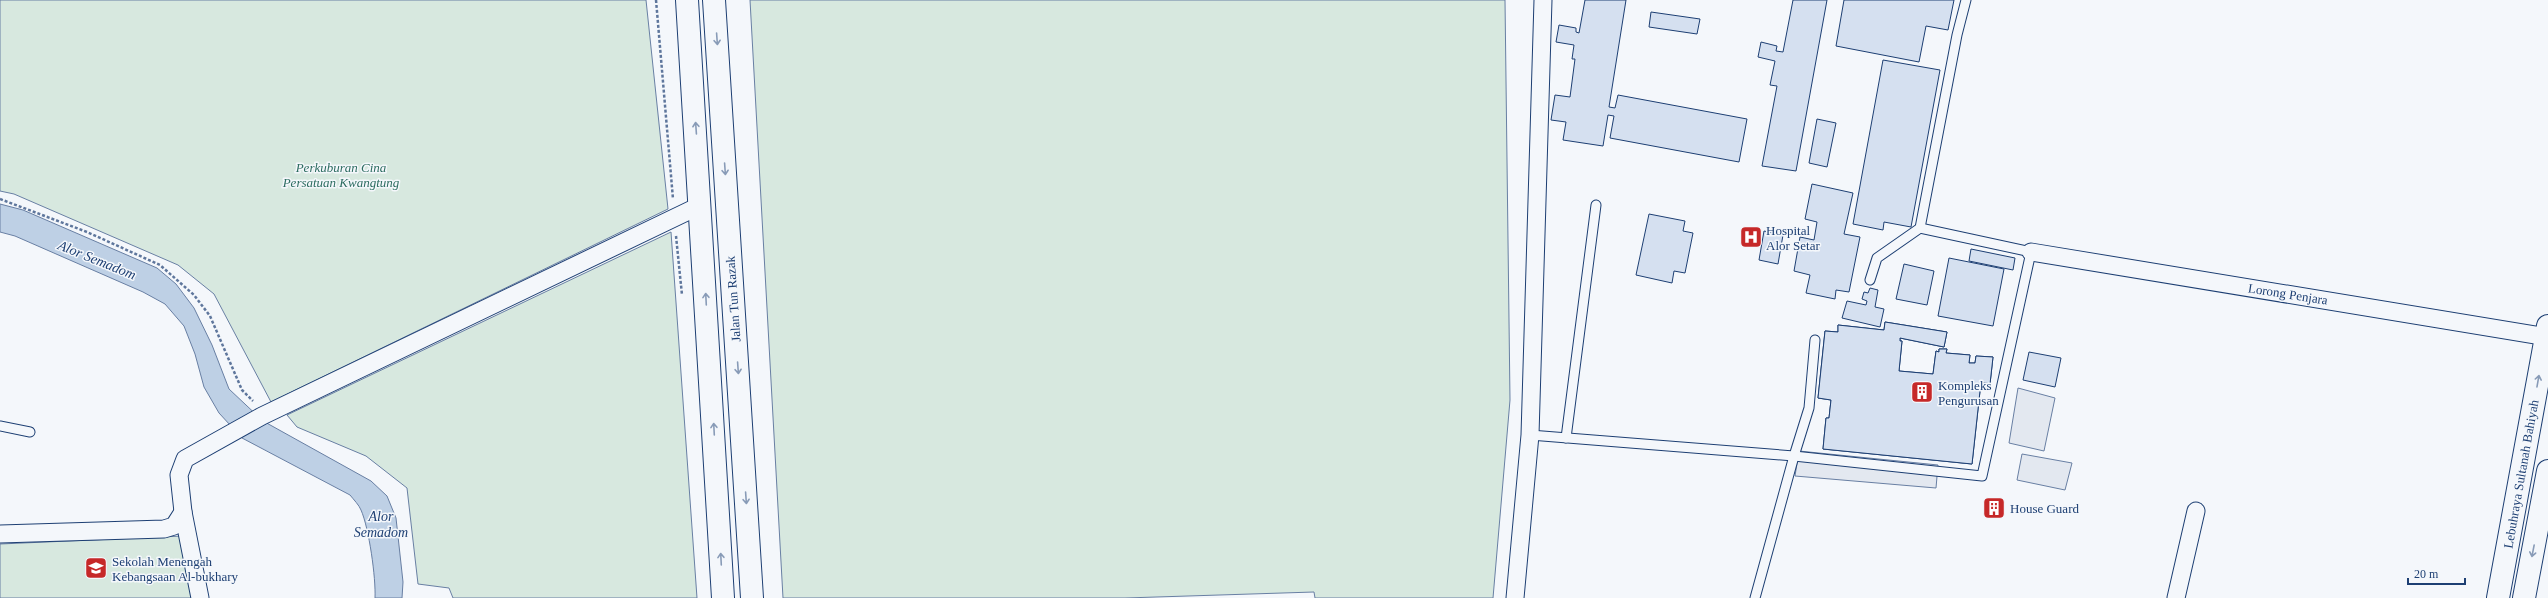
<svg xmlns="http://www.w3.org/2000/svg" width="2548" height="598" viewBox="0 0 2548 598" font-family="Georgia,serif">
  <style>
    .green { fill: #d7e8df; stroke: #687fa3 }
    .parking { fill: #e3e8f0; stroke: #687fa3 }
    .water { fill: #bed0e5; stroke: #687fa3 }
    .building { fill: #d5e0f0; stroke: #1d3f73; fill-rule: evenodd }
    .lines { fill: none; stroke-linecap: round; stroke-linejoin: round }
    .lane-casing { stroke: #1d3f73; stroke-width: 11 }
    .street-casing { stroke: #1d3f73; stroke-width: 19 }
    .secondary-casing { stroke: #1d3f73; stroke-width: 24 }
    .primary-casing { stroke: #1d3f73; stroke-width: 24 }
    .path { stroke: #5e769c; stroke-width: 2.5; stroke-dasharray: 3 2; stroke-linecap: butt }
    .lane { stroke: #f4f7fb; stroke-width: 9 }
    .street { stroke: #f4f7fb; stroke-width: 17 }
    .secondary { stroke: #f4f7fb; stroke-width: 22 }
    .primary { stroke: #f4f7fb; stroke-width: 22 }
    .oneway { stroke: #889bb7 }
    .labels { text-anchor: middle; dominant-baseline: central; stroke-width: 3; stroke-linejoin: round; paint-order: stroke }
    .park-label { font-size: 13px; font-style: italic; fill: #2c6c60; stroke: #f4f7fb }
    .poi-label { font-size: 13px; fill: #1d3f73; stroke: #f4f7fb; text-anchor: start }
    .street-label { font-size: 13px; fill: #1d3f73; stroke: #f4f7fb }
    .water-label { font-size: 14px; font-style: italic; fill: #1d3f73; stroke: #f4f7fb }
  </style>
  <rect width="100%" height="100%" fill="#f4f7fb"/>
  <g class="green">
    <path d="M0,0H646L668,209L271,402L214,294L178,265L14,194L0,191Z"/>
    <path d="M750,0H1505L1510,400L1493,598H1315L1314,592L1125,598H783Z"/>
    <path d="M671,232L697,598H453L449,588L418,584L407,488L366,456L297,427L287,415Z"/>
    <path d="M183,536L192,598H0V544Z"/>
  </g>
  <g class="parking">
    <path d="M2018,388L2055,398L2044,451L2009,443Z"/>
    <path d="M1799,451L1938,465L1936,488L1795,476Z"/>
    <path d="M2022,454L2072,463L2065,490L2017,480Z"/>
  </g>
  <path class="water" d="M0,204L23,210L157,268L176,284L194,308L212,345L229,389L263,421L371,481L387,496L396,518L403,582L402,598H375C376,578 369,528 361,510C359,505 354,500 350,495L242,438L219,413L204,387L195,354L184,326L165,304L143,292L15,236L0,232Z"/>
  <g class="building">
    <path d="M1585,0H1626L1609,107L1615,108L1618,95L1747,119L1739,162L1610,138L1614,116L1608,115L1603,146L1563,140L1566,122L1551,120L1555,95L1570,97L1575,59H1572L1574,45L1556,42L1559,25L1576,28V32L1579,33Z"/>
    <path d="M1793,0H1827L1796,171L1762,166L1777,86L1770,85L1775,61L1758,57L1761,42L1777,46L1776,51L1783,52Z"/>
    <path d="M1844,0H1954L1948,30L1926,26L1919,62L1836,46Z"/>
    <path d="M1651,12L1700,19L1697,34L1649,27Z"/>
    <path d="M1883,60L1940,70L1911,227L1884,222L1883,230L1853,224Z"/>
    <path d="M1817,119L1836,123L1827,167L1809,163Z"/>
    <path d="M1812,184L1853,193L1844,234L1860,237L1849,292L1836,290L1835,299L1806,293L1810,275L1794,271L1800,237L1814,240L1817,222L1805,219Z"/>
    <path d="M1649,214L1685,221L1683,231L1693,233L1685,273L1674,271L1672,283L1636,275Z"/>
    <path d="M1764,231L1783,235L1778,264L1759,260Z"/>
    <path d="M1971,249L2015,258L2013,270L1969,261Z"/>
    <path d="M1949,258L2004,269L1993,326L1938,316Z"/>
    <path d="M1904,264L1934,271L1927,305L1896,299Z"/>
    <path d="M1870,288L1878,290L1875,307L1884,309L1880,327L1842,318L1847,301L1866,305L1867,301L1862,299L1864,292L1868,293Z"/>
    <path d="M1885,322L1947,332L1944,347L1900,338V341H1902L1899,371L1933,374L1936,351L1939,352V349H1947L1946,353L1970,355L1969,363H1975L1976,356L1993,357L1990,384L1981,382L1972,464L1823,449L1826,418H1829L1831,400L1818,398L1825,331L1838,332V325L1884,330ZM1849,336L1878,339V341L1865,340V342H1860L1849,339ZM1836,354L1863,356L1862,363L1876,365L1875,368L1856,366L1857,360L1835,358ZM1854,391L1873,393L1872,397L1853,395Z"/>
    <path d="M1885,322L1947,332L1944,347L1900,338V341H1902L1899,371L1933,374L1936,351L1939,352V349H1947L1946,353L1970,355L1969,363H1975L1976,356L1993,357L1990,384L1981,382L1972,464L1823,449L1826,418H1829L1831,400L1818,398L1825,331L1838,332V325L1884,330Z"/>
    <path d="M2029,352L2061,358L2055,387L2023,380Z"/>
    <path d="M1988,498L2004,502L2000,518L1984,514Z"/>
  </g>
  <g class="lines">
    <g class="lane-casing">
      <g id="lane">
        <path d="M1920,228L1957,35L1966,0"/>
        <path d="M0,426L30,432"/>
        <path d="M1530,435L1794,456L1982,476L2031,252L1920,228L1877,258L1870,280"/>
        <path d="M1566,438L1596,205"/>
        <path d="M1755,598L1794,456L1809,408L1815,340"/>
      </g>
    </g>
    <g class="street-casing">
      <g id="street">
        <path d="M2031,252L2548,337"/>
        <path d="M0,534L164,529L174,526L183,512"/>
        <path d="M200,598L183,512L179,475L185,459L262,416L701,205"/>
        <path d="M1515,598L1530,435L1543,0"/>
        <path d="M2176,598L2196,511"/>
      </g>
    </g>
    <g class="secondary-casing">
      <g id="secondary">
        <path d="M687,0L723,598"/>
        <path d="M714,0L752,598"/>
      </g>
    </g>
    <g class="primary-casing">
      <g id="primary">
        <path d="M2498,598L2548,326"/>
        <path d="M2524,598L2548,471"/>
      </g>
    </g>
    <g class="path">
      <path d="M656,0L673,199"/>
      <path d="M0,199L87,232L160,265L194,295L210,316L242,390L253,401"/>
      <path d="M676,236L682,295"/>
    </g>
    <use href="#lane" class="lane"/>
    <use href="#street" class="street"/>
    <use href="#secondary" class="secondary"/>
    <use href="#primary" class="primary"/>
  </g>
  <defs><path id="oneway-shaft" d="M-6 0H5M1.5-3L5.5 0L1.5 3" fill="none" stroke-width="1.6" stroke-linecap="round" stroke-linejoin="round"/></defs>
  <g class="oneway">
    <use href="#oneway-shaft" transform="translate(717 39) rotate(86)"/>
    <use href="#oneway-shaft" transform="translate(696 128) rotate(-94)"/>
    <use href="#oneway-shaft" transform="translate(725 169) rotate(86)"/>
    <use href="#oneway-shaft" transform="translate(706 299) rotate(-93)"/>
    <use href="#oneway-shaft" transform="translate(738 368) rotate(86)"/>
    <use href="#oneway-shaft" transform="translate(2538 381) rotate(-80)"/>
    <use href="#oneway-shaft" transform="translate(714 429) rotate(-93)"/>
    <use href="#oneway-shaft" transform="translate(746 498) rotate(86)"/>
    <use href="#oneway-shaft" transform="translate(2533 551) rotate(101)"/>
    <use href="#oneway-shaft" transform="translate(721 559) rotate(-93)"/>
  </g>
  <defs>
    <g id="hospital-square" transform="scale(1.15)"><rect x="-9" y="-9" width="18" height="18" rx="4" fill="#c62828" stroke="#f4f7fb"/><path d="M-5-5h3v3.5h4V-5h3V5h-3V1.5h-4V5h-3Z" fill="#fff"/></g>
    <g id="building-square" transform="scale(1.15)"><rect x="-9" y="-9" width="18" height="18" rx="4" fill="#c62828" stroke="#f4f7fb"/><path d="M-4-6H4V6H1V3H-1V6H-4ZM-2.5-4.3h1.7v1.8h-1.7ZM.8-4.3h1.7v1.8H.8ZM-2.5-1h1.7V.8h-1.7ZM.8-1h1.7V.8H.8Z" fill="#fff"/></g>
    <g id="school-square" transform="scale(1.15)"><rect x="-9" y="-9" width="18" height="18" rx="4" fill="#c62828" stroke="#f4f7fb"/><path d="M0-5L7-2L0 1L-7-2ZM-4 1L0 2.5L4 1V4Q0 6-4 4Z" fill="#fff"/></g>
  </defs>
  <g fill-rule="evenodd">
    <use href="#hospital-square" x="1751" y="237"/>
    <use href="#building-square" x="1922" y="392"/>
    <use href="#building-square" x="1994" y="508"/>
    <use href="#school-square" x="96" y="568"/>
  </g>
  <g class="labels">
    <g class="park-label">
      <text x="341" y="167">Perkuburan Cina<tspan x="341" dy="15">Persatuan Kwangtung</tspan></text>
    </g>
    <g class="poi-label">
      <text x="1766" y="230">Hospital<tspan x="1766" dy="15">Alor Setar</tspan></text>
      <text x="1938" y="385">Kompleks<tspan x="1938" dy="15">Pengurusan</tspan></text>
      <text x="2010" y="508">House Guard</text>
      <text x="112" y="561">Sekolah Menengah<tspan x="112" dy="15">Kebangsaan Al-bukhary</tspan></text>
    </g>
    <g class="street-label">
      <text transform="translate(2288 294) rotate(9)">Lorong Penjara</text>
      <text transform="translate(733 299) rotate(-94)">Jalan Tun Razak</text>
      <text transform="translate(2521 474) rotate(-80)">Lebuhraya Sultanah Bahiyah</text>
    </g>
    <g class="water-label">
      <text transform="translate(97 260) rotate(22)">Alor Semadom</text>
      <text x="381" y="516">Alor<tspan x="381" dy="16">Semadom</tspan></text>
    </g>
  </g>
  <path d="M2408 578v6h57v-6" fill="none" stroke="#1d3f73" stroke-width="2"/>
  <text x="2414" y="578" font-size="12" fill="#1d3f73" stroke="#f4f7fb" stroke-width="3" paint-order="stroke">20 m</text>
</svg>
